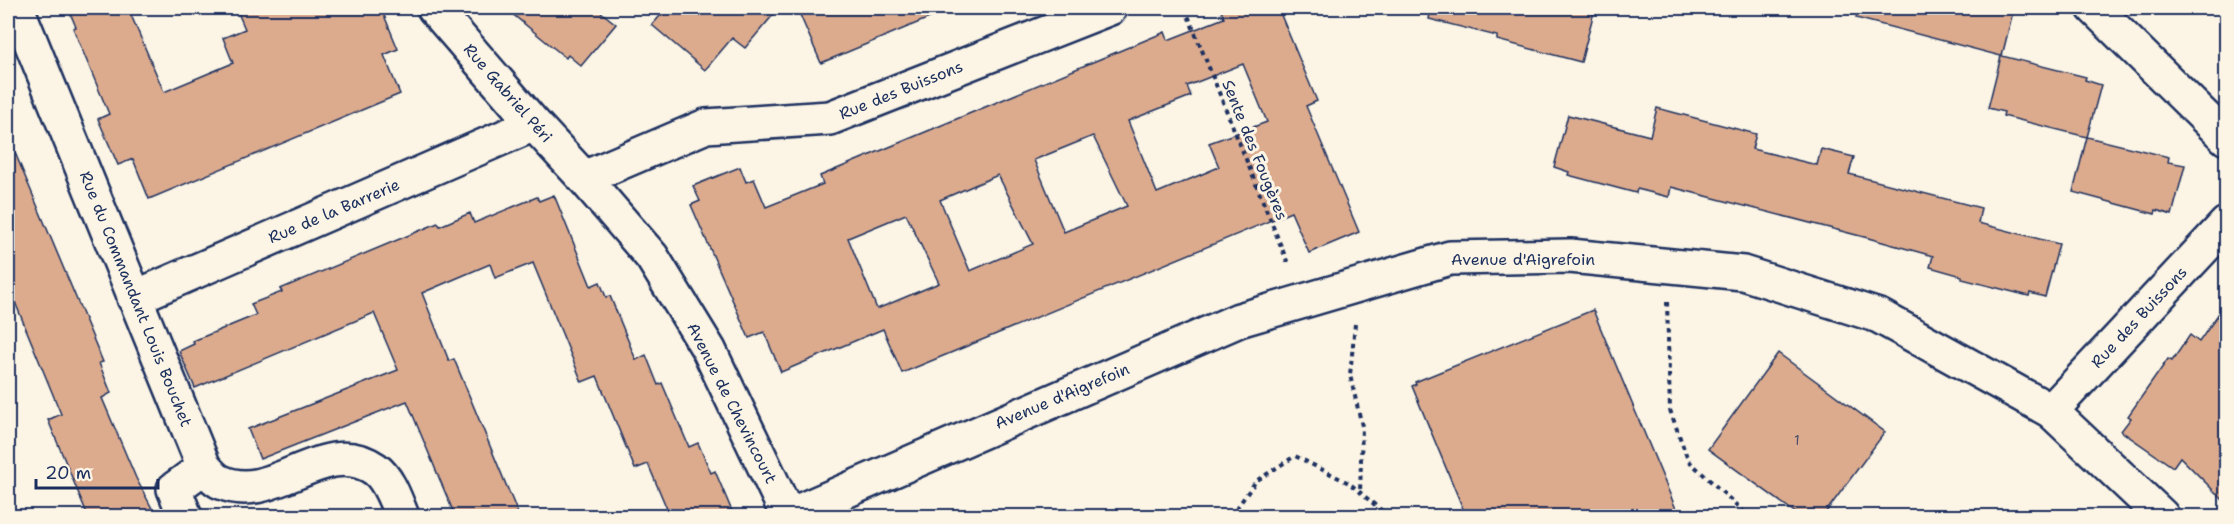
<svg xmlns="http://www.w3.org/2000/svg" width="2234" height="524" viewBox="0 0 2234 524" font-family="'Shantell Sans',sans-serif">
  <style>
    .building { fill: #dcab8e; stroke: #1b2f5e; stroke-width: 1.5; fill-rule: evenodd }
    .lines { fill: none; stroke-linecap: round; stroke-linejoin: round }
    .street-casing { stroke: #1b2f5e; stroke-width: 38 }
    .path { stroke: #1b2f5e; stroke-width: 4; stroke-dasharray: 4.5 4.5; stroke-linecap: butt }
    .street { stroke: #fcf5e5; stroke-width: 33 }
    .labels { text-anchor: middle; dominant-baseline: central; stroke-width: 6; stroke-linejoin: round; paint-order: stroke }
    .number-label { font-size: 14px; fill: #4b4e6a }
    .street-label { font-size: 16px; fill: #1b2f5e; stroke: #fcf5e5 }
  </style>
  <rect width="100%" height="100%" fill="#fcf5e5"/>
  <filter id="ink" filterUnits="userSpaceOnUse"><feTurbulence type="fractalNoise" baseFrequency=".0167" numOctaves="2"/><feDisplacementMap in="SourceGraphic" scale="12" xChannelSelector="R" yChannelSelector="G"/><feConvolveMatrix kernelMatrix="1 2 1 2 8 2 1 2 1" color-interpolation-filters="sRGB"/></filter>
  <g filter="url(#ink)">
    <g class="building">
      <path d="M68,8H128L164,92L233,63L223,38L245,29L236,8H381L398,49L384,55L400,94L149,199L133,159L118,165L98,119L109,114L73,28L76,27Z"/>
      <path d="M505,8H596L616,24L581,66L568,55L566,58Z"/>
      <path d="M667,8H779L745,48L732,38L705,70L652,25Z"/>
      <path d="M797,8H951V9L821,63Z"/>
      <path d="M1220,8H1278L1317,101L1306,106L1359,232L1309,253L1291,212L902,373L883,329L781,372L764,332L749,338L691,205L700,201L693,186L740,167L746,182L754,179L766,207L823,184L820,176L1100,59L1165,32L1168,40L1224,18ZM1243,64L1267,122L1209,143L1219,167L1157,193L1128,121L1191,96L1187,86ZM1093,136L1127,206L1064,232L1034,160ZM998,175L1033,244L970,271L940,200ZM906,214L939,283L877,309L848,238Z"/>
      <path d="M1431,8H1595L1581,62L1497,40V36L1429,19Z"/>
      <path d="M1858,8H2014L2002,56L2086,77L2085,80L2101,85L2087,137L2169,157L2168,162L2185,165L2172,215L2156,210L2155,214L2073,192L2087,137L2003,116L2004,112L1988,108L2001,56L1856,18Z"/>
      <path d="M1657,108L1756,134L1752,149L1817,165L1821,149L1854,157L1849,174L1981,208L1978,223L2059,244L2045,297L2030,293L2029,296L1962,279V276L1930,267L1933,256L1868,238L1671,187L1669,197L1637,189L1636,193L1568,175L1569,172L1554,167L1568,115L1650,136Z"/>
      <path d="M8,136L103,362L99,363L111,393L102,398L136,478L156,516H88L48,420L61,414L8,285Z"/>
      <path d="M554,195L591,286L600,282L606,297L610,296L636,360L646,355L658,385L662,383L689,447L698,443L711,473L715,471L734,516H670L648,464L635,469L597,376L582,382L533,263L495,278L490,264L422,293L449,361L454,359L519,516H455L407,401L260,459L248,429L398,370L374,313L195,388L179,351L194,344L193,341L256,315L251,304L282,292L280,289L438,223L440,226L470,213L474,223L537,197L539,201Z"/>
      <path d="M2226,303V503L2180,457L2173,467L2121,431L2131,418L2128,416L2168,359L2172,361L2190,335L2199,342Z"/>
      <path d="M1593,310L1679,516H1466L1412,386L1416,384L1415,382Z"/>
      <path d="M1778,353L1885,432L1823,516H1800L1708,449Z"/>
    </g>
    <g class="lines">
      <g class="street-casing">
        <g id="street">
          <path d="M17,8L204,467C209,472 215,480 221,482C273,506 324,434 375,469C389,479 396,502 402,516"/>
          <path d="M434,8L534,124L584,178L652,257L709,350L788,516"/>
          <path d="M2094,8L2226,138"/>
          <path d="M584,178L706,126L830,118L1110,8"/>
          <path d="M134,298L534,124"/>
          <path d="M2051,411L2226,224"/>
          <path d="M185,516L174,489L204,467"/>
          <path d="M788,516L1239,320L1450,258L1570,256L1743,273L1879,316L2051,411L2162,516"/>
        </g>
      </g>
      <g class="path">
        <path d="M1185,8L1289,266"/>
        <path d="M1667,302L1670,410L1688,460L1748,516"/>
        <path d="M1355,324L1350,375L1362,426L1360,493"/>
        <path d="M1231,516L1256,481L1295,456L1349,483L1388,516"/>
      </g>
      <use href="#street" class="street"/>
    </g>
  </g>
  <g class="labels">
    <g class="number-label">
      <text x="1797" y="440">1</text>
    </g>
    <g class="street-label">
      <text transform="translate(901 90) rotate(-22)">Rue des Buissons</text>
      <text transform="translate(508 93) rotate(49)">Rue Gabriel Péri</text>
      <text transform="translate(1255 150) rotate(68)">Sente des Fougères</text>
      <text transform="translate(334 211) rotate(-23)">Rue de la Barrerie</text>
      <text x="1523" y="259">Avenue d'Aigrefoin</text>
      <text transform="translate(136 299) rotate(68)">Rue du Commandant Louis Bouchet</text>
      <text transform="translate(2139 317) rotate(-47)">Rue des Buissons</text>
      <text transform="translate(1062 396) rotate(-23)">Avenue d'Aigrefoin</text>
      <text transform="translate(732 403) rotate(63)">Avenue de Chevincourt</text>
    </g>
  </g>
  <rect width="2234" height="524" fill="none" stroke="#fcf5e5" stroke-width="30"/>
  <rect x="15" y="15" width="2204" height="494" fill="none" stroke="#1b2f5e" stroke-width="2" filter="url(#ink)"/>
  <path d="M36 479v9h122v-9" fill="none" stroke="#1b2f5e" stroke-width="3"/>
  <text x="45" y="479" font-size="18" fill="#1b2f5e" stroke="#fcf5e5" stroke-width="4.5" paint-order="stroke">20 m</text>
</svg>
